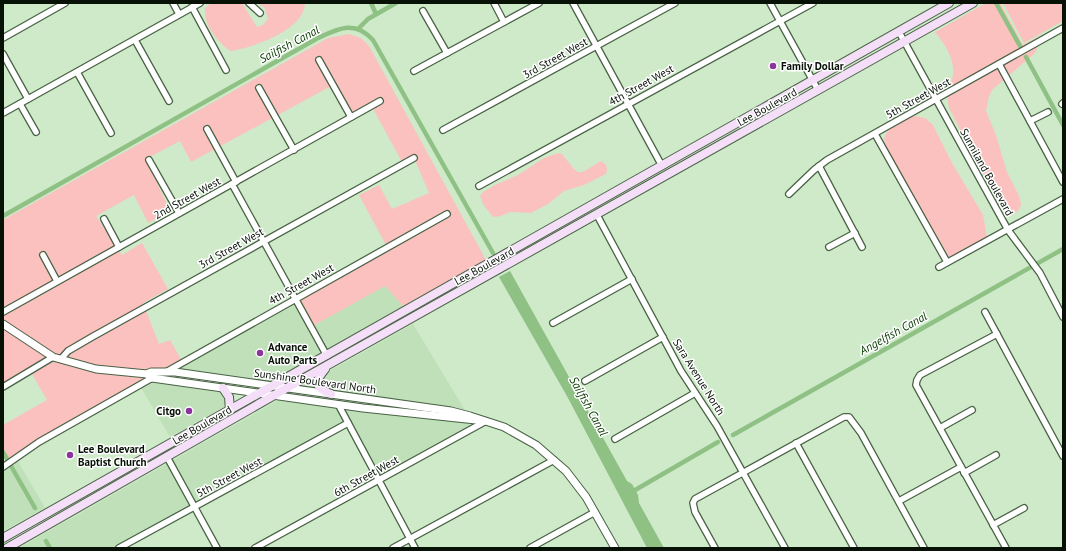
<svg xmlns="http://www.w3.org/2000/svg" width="1066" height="551" viewBox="0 0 1066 551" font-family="'PT Sans',sans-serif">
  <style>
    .built { fill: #bfe0b9 }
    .green { fill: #fbc1bf }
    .water { fill: #8fc185 }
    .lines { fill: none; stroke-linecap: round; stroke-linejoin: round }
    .canal { stroke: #8fc185; stroke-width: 4.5 }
    .minor-casing { stroke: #496145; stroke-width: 8 }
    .tertiary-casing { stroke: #496145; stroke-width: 9 }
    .secondary-casing { stroke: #496145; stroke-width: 10 }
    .minor { stroke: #fff; stroke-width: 5.5 }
    .tertiary { stroke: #fff; stroke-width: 7 }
    .secondary { stroke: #f4def8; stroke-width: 8 }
    .poi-dot { fill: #8c339e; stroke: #fff; stroke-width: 1.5 }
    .labels { text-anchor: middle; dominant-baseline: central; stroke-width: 3; stroke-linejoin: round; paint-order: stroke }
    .street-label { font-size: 11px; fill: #071106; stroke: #fff }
    .poi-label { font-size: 11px; font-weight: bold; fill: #071106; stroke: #fff; text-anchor: start }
    .water-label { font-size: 12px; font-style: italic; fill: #083c00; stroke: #fff }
  </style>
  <rect width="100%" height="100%" fill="#ceeac9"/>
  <g class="built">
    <path d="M385,286L403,306L266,383L175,370L296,299L311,327Z"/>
    <path d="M413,324L466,412L331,391L322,388L321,380L324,374Z"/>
    <path d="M151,381L222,390L227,398V405L170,437L140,386Z"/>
    <path d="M292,393L404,407L407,411L289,395Z"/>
    <path d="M282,398L411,417L470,423L479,422L376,479L345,425L126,548H19Z"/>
    <path d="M16,458L45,508L3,531V465Z"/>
  </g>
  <g class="green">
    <path d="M211,3H242L257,27L263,25L268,19L265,8L257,3H305C305,30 252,48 230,51C216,40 204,26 205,8Z"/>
    <path d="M986,3H1000L1023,45L1046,33L1034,54L993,89L989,96L986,111L996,135L1007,172L1020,198L1021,205L1018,211L1012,215L1006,212L987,182L949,108C945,89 950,91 953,75C955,59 944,43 935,32Z"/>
    <path d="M1003,3H1063V21L1024,43Z"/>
    <path d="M349,34L361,38L369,46L486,260L403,306L385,286L311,327L296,299L387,247L359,195L379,185L392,209L429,193L414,158L403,164L372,107L347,117L335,84L191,162L180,141L146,159L170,211L148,223L134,195L96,216L122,255L142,243L168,289L143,303L159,344L170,340L183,363L170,370L147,371L96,367L53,355L3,321V220L328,38Z"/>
    <path d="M915,116L925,118L933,125L952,163L983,215L987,237C979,249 961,255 947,257L887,151L884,139C888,125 902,120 915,116Z"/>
    <path d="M558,153L562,154C581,178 576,176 601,161C607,165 608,167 606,174L584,185L564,191L548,204L531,213L510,212L501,216L493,217L484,206L480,196L483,192L495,185L518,175L544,158Z"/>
    <path d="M3,327L51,359L145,377L150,379L9,462L3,450V425L47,400L32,374L3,389Z"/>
  </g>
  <path class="water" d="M510,271L627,481L632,484L638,495L639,503L664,548H647L568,398L499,277Z"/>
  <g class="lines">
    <g class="canal">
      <path d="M371,3L376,14"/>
      <path d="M996,3L1020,46"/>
      <path d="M358,29L368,19L396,3"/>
      <path d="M1026,57L1063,125"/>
      <path d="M3,216L318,38C339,28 355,20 373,40L493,253"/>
      <path d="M733,435L1063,249"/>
      <path d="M3,452L35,508"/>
      <path d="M630,493L718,442"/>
      <path d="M46,541L50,548"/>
    </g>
    <g class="minor-casing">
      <g id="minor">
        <path d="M173,3L179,14"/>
        <path d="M249,3L260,13"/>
        <path d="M494,3L504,22"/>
        <path d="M573,3L662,166"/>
        <path d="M770,3L818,90"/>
        <path d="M192,7L226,70"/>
        <path d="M423,11L447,53"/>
        <path d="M899,32L1008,230L1040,273L1063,317"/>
        <path d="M3,38L65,3"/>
        <path d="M135,40L169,101"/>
        <path d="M3,54L28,99"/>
        <path d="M319,60L351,117"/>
        <path d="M999,64L1063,182"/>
        <path d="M414,71L539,3"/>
        <path d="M77,72L111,133"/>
        <path d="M259,88L294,150"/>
        <path d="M20,104L36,132"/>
        <path d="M1062,104L1063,103"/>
        <path d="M3,113L200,3"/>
        <path d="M1030,121L1048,112"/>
        <path d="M207,129L236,182"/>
        <path d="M443,130L675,3"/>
        <path d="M875,134L947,262"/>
        <path d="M149,160L179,213"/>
        <path d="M819,166L862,247"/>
        <path d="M232,184L327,356"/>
        <path d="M479,186L813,3"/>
        <path d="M789,194L814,170L827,160L1063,28"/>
        <path d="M597,215L681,371L717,426L785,548"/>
        <path d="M104,219L119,247"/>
        <path d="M829,247L855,233"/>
        <path d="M43,255L57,281"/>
        <path d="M939,267L1063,199"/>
        <path d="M3,312L380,101"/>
        <path d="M985,312L1063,456"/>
        <path d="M553,323L632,279"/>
        <path d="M997,334L920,375L917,380L916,385L1006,548"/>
        <path d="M61,359L68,351L92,337L414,158"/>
        <path d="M166,372L447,214"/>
        <path d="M585,381L663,337"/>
        <path d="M3,387L53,357"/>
        <path d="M338,404L415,548"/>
        <path d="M940,428L972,410"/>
        <path d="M615,439L695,393"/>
        <path d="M796,443L854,548"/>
        <path d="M167,457L217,548"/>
        <path d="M3,467L39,442L152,378"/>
        <path d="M964,473L996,455"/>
        <path d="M899,501L961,467"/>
        <path d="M993,525L1024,508"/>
        <path d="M119,548L348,423"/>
        <path d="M255,548L486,421"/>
        <path d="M393,548L554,460"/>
        <path d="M530,548L595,512"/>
        <path d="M715,548L695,512L693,503L695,499L844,417H849L861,433L924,548"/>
      </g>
    </g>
    <g class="tertiary-casing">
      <g id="tertiary">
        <path d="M3,324L53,357L96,369L147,374L151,372H175L451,411L470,416L504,427L536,445L566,471L586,497L615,548"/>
        <path d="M147,374L152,378L363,408L476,420"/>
      </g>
    </g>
    <g class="secondary-casing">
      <g id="secondary">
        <path d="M325,369C314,382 315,388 331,394"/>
        <path d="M223,388L229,397L230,410"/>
        <path d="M3,538L949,3"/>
        <path d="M7,548L285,389L973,3"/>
      </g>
    </g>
    <use href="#minor" class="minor"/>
    <use href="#tertiary" class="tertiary"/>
    <use href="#secondary" class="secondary"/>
  </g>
  <g class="poi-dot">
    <circle cx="773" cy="66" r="4"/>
    <circle cx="260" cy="353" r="4"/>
    <circle cx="189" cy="411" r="4"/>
    <circle cx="70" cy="455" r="4"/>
  </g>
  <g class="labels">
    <g class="street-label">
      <text transform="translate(555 58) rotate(-29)">3rd Street West</text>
      <text transform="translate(641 85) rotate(-29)">4th Street West</text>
      <text transform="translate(918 98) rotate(-29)">5th Street West</text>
      <text transform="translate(767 107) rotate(-29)">Lee Boulevard</text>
      <text transform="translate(987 172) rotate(61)">Sunniland Boulevard</text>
      <text transform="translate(187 198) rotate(-29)">2nd Street West</text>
      <text transform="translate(231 248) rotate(-29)">3rd Street West</text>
      <text transform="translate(484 266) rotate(-29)">Lee Boulevard</text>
      <text transform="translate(301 284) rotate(-29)">4th Street West</text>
      <text transform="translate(699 377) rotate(58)">Sara Avenue North</text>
      <text transform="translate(315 381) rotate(8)">Sunshine Boulevard North</text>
      <text transform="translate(202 425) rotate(-30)">Lee Boulevard</text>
      <text transform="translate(366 476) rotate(-29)">6th Street West</text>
      <text transform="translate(229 477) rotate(-28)">5th Street West</text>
    </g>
    <g class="poi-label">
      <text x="781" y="66">Family Dollar</text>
      <text x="268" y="347">Advance<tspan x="268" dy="13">Auto Parts</tspan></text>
      <text x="181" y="411" text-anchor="end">Citgo</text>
      <text x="78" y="449">Lee Boulevard<tspan x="78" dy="13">Baptist Church</tspan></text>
    </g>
    <g class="water-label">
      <text transform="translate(289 44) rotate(-28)">Sailfish Canal</text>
      <text transform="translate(893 333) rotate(-29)">Angelfish Canal</text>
      <text transform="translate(589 406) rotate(61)">Sailfish Canal</text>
    </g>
  </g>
  <rect width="1066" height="551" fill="none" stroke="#071106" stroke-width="8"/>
</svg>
